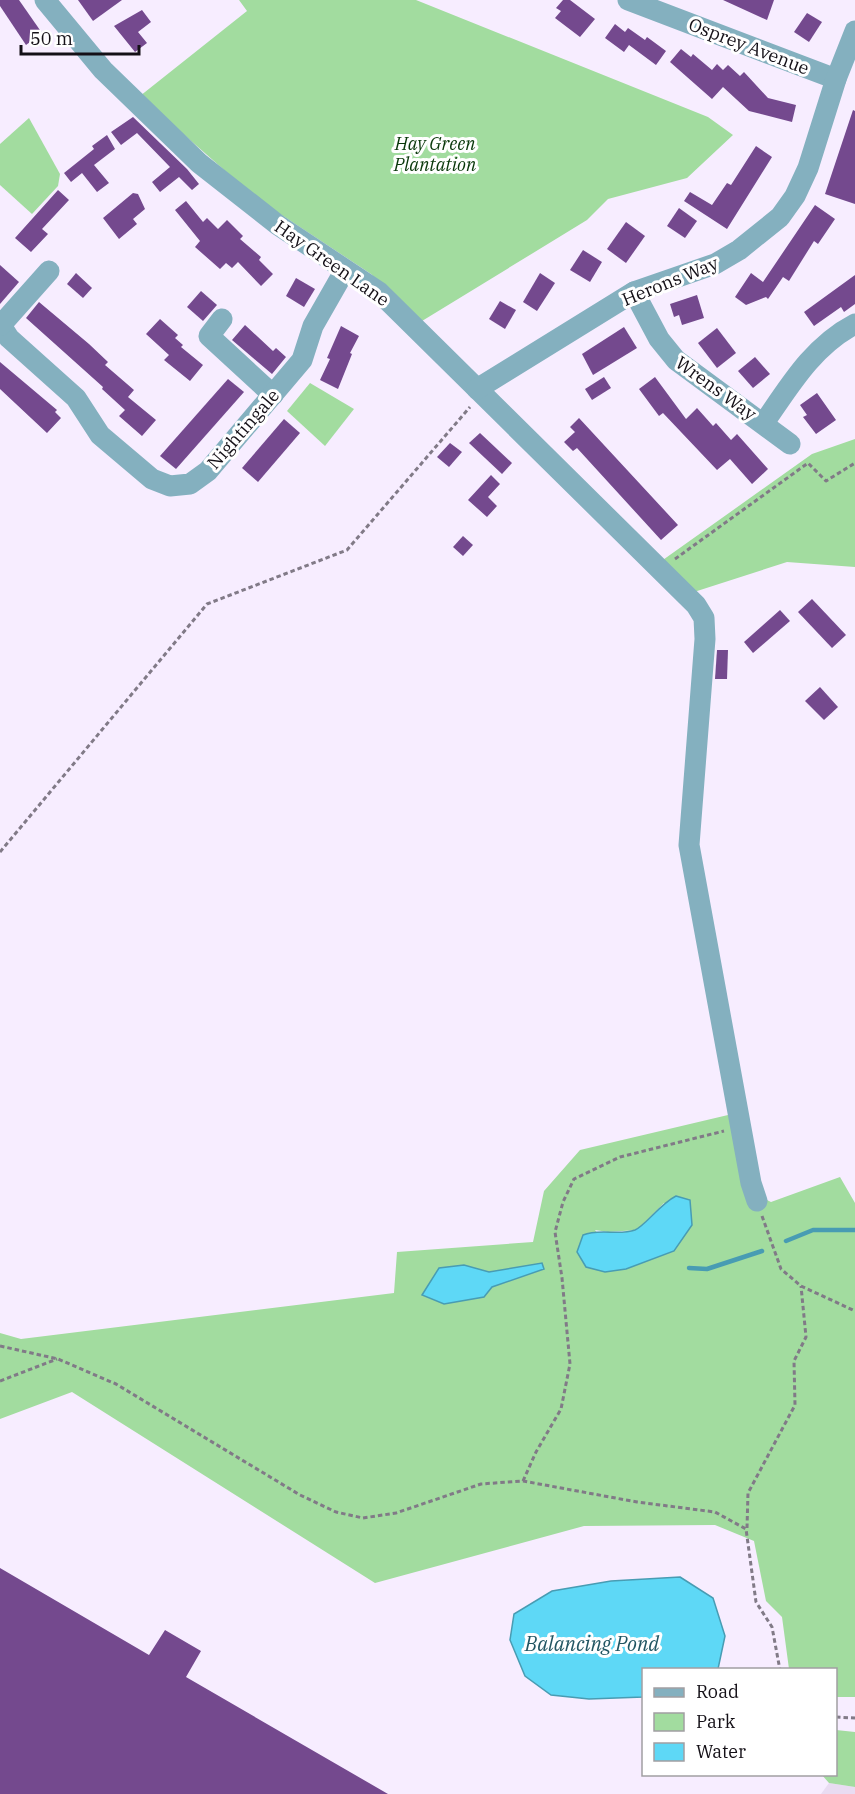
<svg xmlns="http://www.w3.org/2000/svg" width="855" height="1794" viewBox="0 0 855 1794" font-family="'IBM Plex Serif',serif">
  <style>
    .built { fill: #e9dcf2 }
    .green { fill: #a2dc9f; fill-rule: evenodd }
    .water { fill: #5ed8f6; stroke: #489cb3; stroke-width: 1.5 }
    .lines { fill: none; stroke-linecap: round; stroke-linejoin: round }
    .stream { stroke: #489cb3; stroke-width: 4.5 }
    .building { fill: #74498e }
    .path { stroke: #817a87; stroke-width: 3; stroke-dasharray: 4.5 3; stroke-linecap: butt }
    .minor { stroke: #84b0bf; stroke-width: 21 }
    .labels { text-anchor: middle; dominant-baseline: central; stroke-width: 6; stroke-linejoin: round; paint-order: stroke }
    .street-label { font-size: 18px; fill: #141017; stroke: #fff }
    .park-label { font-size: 18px; font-style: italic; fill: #09380a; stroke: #fff }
    .water-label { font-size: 20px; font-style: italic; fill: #215562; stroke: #fff }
  </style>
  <rect width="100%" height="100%" fill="#f7edff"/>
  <path class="built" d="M829,1783L855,1787V1794H821Z"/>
  <g class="green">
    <path d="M239,0H416L708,117L733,135L687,178L608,199L587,220L422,321L371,274L256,198L140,96L247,11Z"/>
    <path d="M29,118L60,174L58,186L32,214L0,185V144Z"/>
    <path d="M310,383L354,409L325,446L287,411Z"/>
    <path d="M855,439V567L787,562L694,592L660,562L812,454Z"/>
    <path d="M728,1115H746L761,1197L771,1202L840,1177L855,1203V1697H836V1670L789,1669L782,1617L766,1601L754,1541L715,1525L584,1526L375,1583L72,1392L0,1419V1333L21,1339L394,1293L397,1252L533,1242L544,1191L580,1150ZM664,1203L692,1225L673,1251L626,1269L595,1230L608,1232L637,1230Z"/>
    <path d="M836,1730L855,1732V1787L829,1783L822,1775L836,1774Z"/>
  </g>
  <g class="water">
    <path d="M676,1196L690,1200L692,1225L674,1251L626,1269L605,1272L586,1267L577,1252L583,1235C600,1228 618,1236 635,1230C645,1226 660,1204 676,1196Z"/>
    <path d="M542,1263L544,1269L492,1287L484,1297L444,1304L422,1295L439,1268L464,1265L489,1272Z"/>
    <path d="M680,1577L713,1598L725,1636L718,1669L644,1670L643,1697L589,1699L551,1695L525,1676L510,1640L514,1614L552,1591L611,1581Z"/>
  </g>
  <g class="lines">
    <g class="stream">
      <path d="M786,1241L813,1230H855"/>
      <path d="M689,1268L707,1269L762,1251"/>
    </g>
  </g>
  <g class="building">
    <path d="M0,0H19L42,33L26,45L0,6Z"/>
    <path d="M78,0H122L93,21Z"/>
    <path d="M563,0H570L595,19L580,37L555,18L561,11L556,8Z"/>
    <path d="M723,0H774L767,20Z"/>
    <path d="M142,10L151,22L138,32L147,43L135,52L114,26Z"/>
    <path d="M807,13L822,22L809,42L794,32Z"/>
    <path d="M615,24L625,32L628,28L645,40L647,37L666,51L656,65L629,45L624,52L605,38Z"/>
    <path d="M681,49L691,57L693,54L712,70L717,64L723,70L728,65L740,76L744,72L768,98L796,105L792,122L749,111L723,87L712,99L670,62Z"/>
    <path d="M853,110L855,111V204L825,194Z"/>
    <path d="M133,117L187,169L199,184L192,190L179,177L160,192L152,182L170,167L137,133L121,145L111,132Z"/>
    <path d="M107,135L115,149L94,165L109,183L97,192L82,173L71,182L64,173L94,149L92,146Z"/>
    <path d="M756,146L772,157L727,229L684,201L690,192L712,205L727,183L731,185Z"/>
    <path d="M58,190L69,200L42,229L48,234L31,252L15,238Z"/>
    <path d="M133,193L138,194L145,209L133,219L137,224L119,239L103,218Z"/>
    <path d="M186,201L203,222L207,218L218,229L227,220L243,236L240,239L261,257L259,260L273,274L261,286L238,262L232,268L226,263L220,269L195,247L200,241L175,210Z"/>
    <path d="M815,205L835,219L818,244L814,241L789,281L783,277L768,299L766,297L746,305L735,297L751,273L763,282Z"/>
    <path d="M679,208L697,221L685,238L667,226Z"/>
    <path d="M626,222L645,236L626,263L607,249Z"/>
    <path d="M583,250L602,262L590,282L570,270Z"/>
    <path d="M0,265L19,282L0,304Z"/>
    <path d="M76,273L92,288L83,298L67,284Z"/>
    <path d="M540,273L555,283L537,311L523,302Z"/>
    <path d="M855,275V304L844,312L841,307L814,326L804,312Z"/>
    <path d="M296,278L315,289L304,307L286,296Z"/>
    <path d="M201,291L217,305L203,321L187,307Z"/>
    <path d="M697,295L704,318L682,325L679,315L674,317L670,304Z"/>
    <path d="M500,301L516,310L505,329L489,319Z"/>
    <path d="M39,302L89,344L108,362L105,365L134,390L128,397L156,420L142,436L119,416L125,410L102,389L103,387L26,318Z"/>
    <path d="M160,319L178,335L175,338L183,345L181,347L203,365L190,381L164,360L169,355L146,334Z"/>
    <path d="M245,325L273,351L276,348L286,357L272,374L232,340Z"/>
    <path d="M341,326L359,336L350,353L352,354L338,389L320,380L330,359L327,358Z"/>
    <path d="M624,327L637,348L593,375L582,354Z"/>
    <path d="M717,328L736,353L717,368L698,343Z"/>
    <path d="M755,357L770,374L753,388L738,371Z"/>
    <path d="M0,362L57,410L55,412L61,418L47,433L0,389Z"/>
    <path d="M604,377L611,388L592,400L585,389Z"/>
    <path d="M655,377L686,419L697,408L713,426L716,423L731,440L737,434L768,469L752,484L730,459L717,470L663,413L659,416L639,389Z"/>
    <path d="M228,379L244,392L176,469L160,456Z"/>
    <path d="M817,393L836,420L816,434L803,417L807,415L800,405Z"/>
    <path d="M579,418L678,525L661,540L577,448L573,451L564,442L575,432L570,427Z"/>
    <path d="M284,419L300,433L258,482L242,468Z"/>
    <path d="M480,433L512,463L502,474L469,443Z"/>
    <path d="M450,443L462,452L449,467L437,457Z"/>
    <path d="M491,475L500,484L488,497L497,506L487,517L468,500Z"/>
    <path d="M463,536L473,545L463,556L453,547Z"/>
    <path d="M812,599L846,635L832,648L798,612Z"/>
    <path d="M780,610L790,621L753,653L744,642Z"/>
    <path d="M717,650H728L727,679H715Z"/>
    <path d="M820,687L838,707L824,720L805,701Z"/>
    <path d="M0,1568L149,1655L165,1630L201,1651L186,1677L388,1794H0Z"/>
  </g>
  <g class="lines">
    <g class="path">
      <path d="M675,559L808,463L826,481L855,463"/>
      <path d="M0,852L207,604L347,550L470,407"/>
      <path d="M762,1216L781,1269L801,1286L855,1311"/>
      <path d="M0,1346L58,1359L116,1384L300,1495L336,1512L363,1518L396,1513L481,1484L523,1481L637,1502L715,1512L746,1529L756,1602L772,1627L780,1670"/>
      <path d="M0,1381L57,1359"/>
      <path d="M523,1481L536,1452L561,1409L570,1364L562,1278L555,1232L563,1202L574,1179L620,1157L724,1131"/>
      <path d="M747,1528L748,1493L795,1405L794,1361L806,1337L801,1286"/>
      <path d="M836,1717L855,1718"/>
    </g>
    <g class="minor">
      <path d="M45,0L103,70L199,163L278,225L379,292L696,605L704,618L705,639L689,845L751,1183L757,1201"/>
      <path d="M628,0L836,79"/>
      <path d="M634,292L659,339L676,360L790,444"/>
      <path d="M222,319L209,336L273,395"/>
      <path d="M0,324L9,338L76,398L100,435L152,479L170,486L190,484L208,471L302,360L313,326L345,270"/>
      <path d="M1,325L49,271"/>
      <path d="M477,389L634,292L715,264L739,250L780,217L795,196L808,168L836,79L855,31"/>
      <path d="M764,423C790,385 813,346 855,324"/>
    </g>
  </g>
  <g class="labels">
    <g class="street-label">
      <text transform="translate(749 46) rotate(21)">Osprey Avenue</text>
      <text transform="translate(332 263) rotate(35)">Hay Green Lane</text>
      <text transform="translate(670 281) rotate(-22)">Herons Way</text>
      <text transform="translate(716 388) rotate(36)">Wrens Way</text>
      <text transform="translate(243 429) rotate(-49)">Nightingale</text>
    </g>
    <g class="park-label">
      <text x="435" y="143">Hay Green<tspan x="435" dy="21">Plantation</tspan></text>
    </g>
    <g class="water-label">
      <text x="592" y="1643">Balancing Pond</text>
    </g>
  </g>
  <rect x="642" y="1668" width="195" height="108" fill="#ffffff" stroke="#a19fa2" stroke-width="1.5"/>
  <rect x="654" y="1688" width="30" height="9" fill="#84b0bf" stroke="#a19fa2" stroke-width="1.5"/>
  <text x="696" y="1698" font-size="18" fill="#141017">Road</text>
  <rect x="654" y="1713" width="30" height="18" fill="#a2dc9f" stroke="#a19fa2" stroke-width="1.5"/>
  <text x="696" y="1728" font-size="18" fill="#141017">Park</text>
  <rect x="654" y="1743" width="30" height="18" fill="#5ed8f6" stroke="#a19fa2" stroke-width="1.5"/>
  <text x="696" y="1758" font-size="18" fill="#141017">Water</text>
  <path d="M21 45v9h118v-9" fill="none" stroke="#141017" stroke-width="3"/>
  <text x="30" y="45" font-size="18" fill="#141017" stroke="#ffffff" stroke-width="4.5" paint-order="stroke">50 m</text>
</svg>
